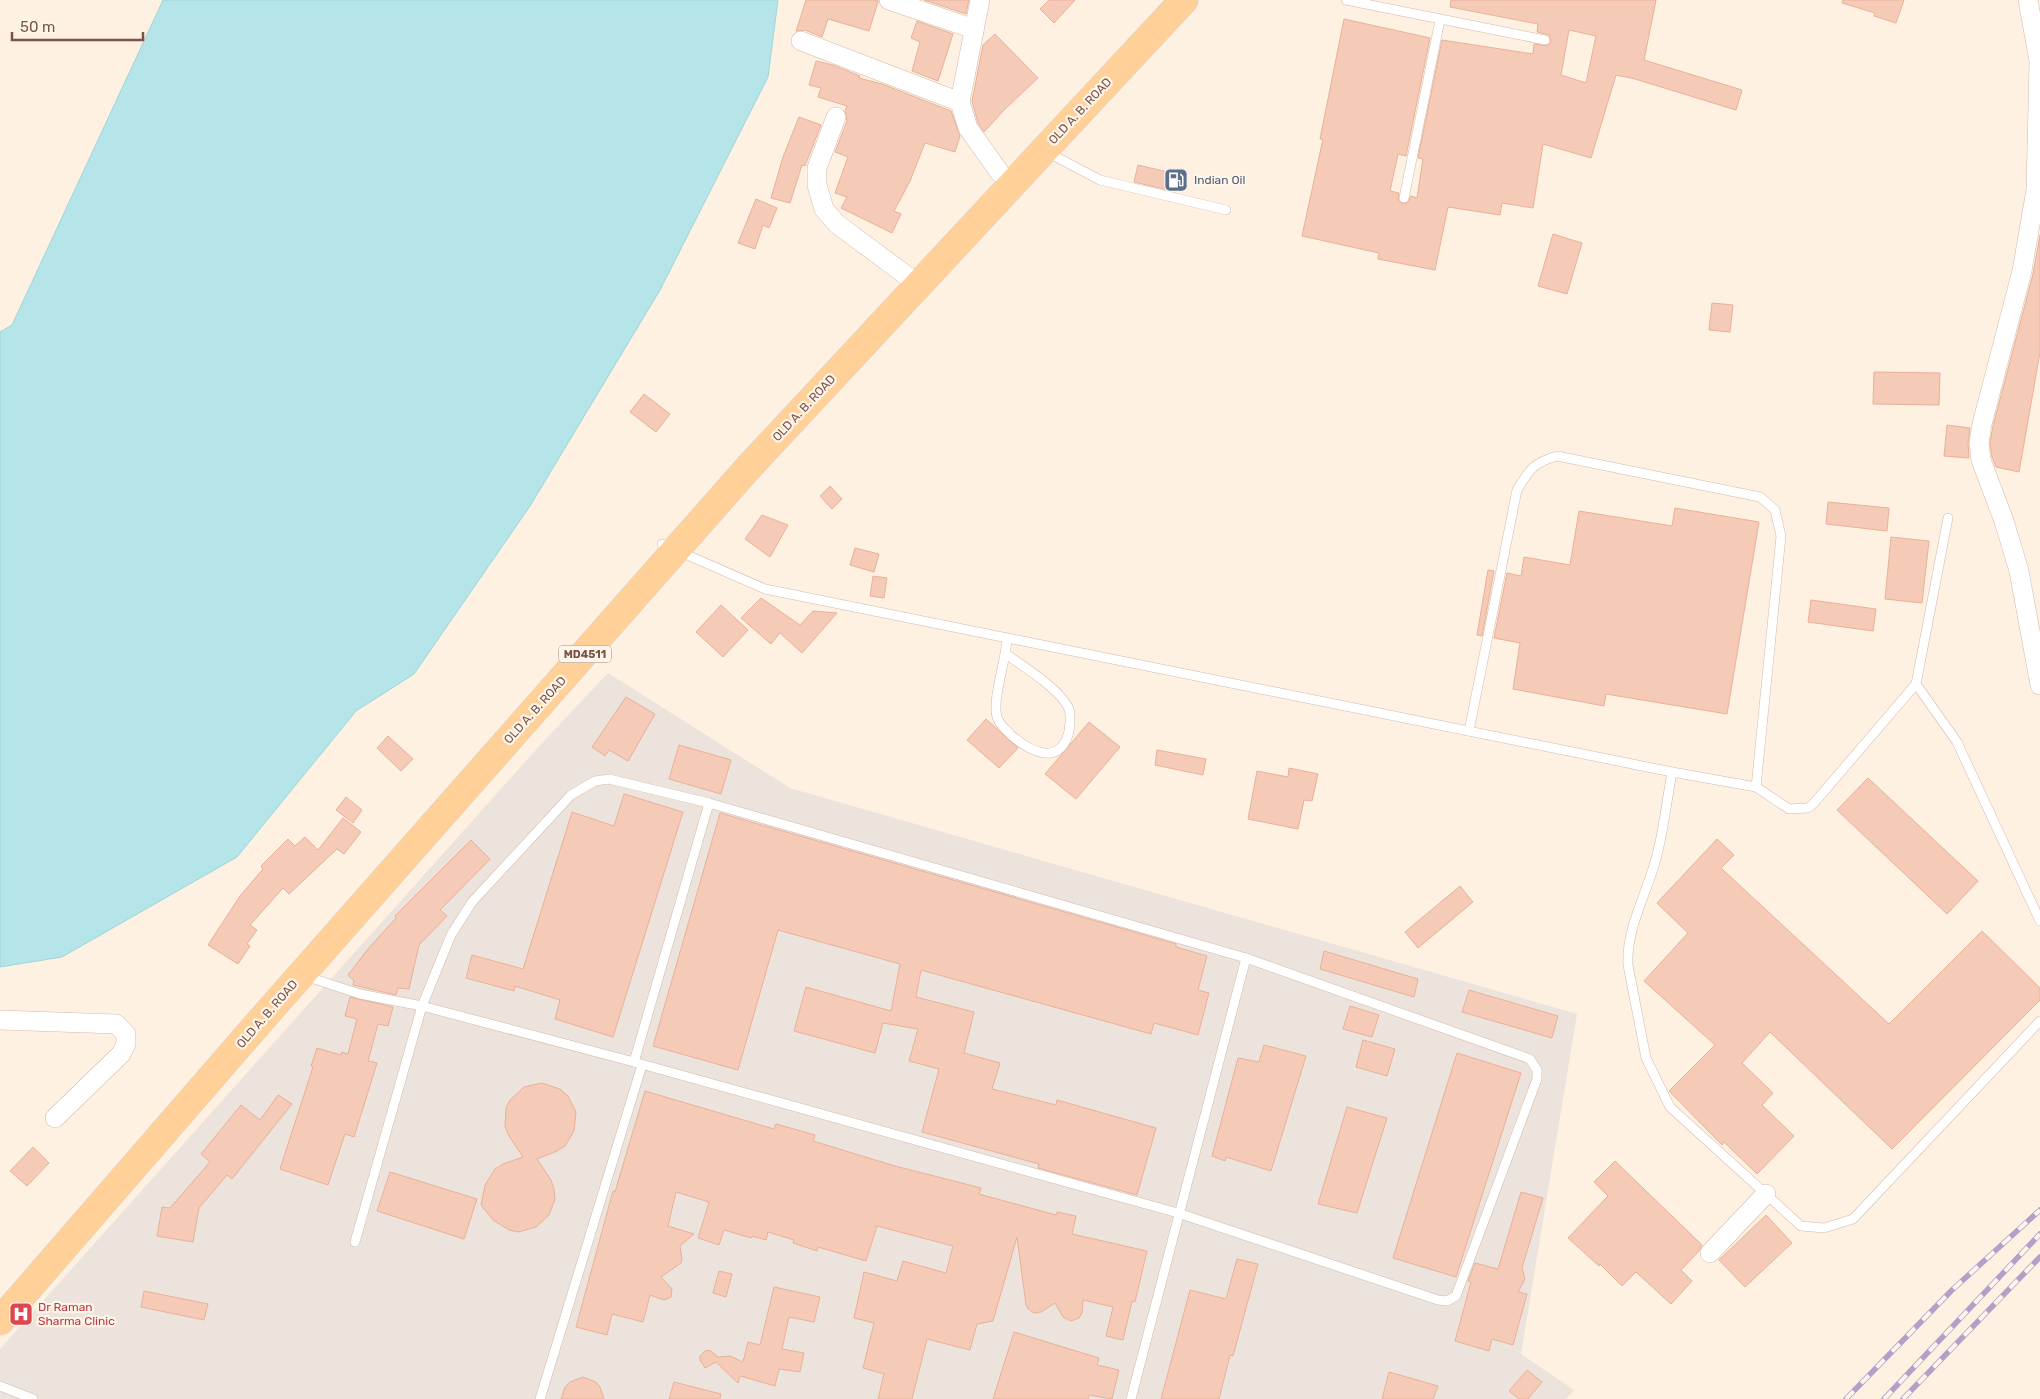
<svg xmlns="http://www.w3.org/2000/svg" width="2040" height="1399" viewBox="0 0 2040 1399" font-family="Rubik,sans-serif">
  <style>
    .industrial { fill: #ece3dd }
    .water { fill: #b5e5e9; stroke: #9bd6db }
    .building { fill: #f5cbb8; stroke: #e9b097; fill-rule: evenodd }
    .lines { fill: none; stroke-linecap: round; stroke-linejoin: round }
    .lane-casing { stroke: #d2b9ab; stroke-width: 10 }
    .street-casing { stroke: #d2b9ab; stroke-width: 20 }
    .primary-casing { stroke: #dcd3cf; stroke-width: 29 }
    .lane { stroke: #fff; stroke-width: 9 }
    .street { stroke: #fff; stroke-width: 19 }
    .primary { stroke: #ffd098; stroke-width: 28 }
    .rail-casing { stroke: #b2a0c8; stroke-width: 5.5 }
    .rail { stroke: #fff5ea; stroke-width: 4; stroke-dasharray: 11; stroke-linecap: butt }
    .labels { text-anchor: middle; dominant-baseline: central; stroke-width: 4.5; stroke-linejoin: round; paint-order: stroke }
    .shield { fill: #fff5ea; stroke: #a08478; stroke-width: 1 }
    .shield-label { font-size: 11px; font-weight: bold; fill: #775447 }
    .street-label { font-size: 12px; fill: #775447; stroke: #fff5ea }
    .service-label { font-size: 12px; fill: #4e5e75; stroke: #fff5ea; text-anchor: start }
    .health-label { font-size: 12px; fill: #be3a42; stroke: #fff5ea; text-anchor: start }
  </style>
  <rect width="100%" height="100%" fill="#fef1e2"/>
  <path class="industrial" d="M608,673L790,788L1577,1014L1521,1354L1574,1390L1566,1399H0V1349L542,743Z"/>
  <path class="water" d="M163,0H778L768,77L660,290L530,506L414,674L356,711L237,857L62,957L0,967V332L12,325Z"/>
  <g class="building">
    <path d="M806,0H878V2L869,31L828,19L822,37L805,30L796,31Z"/>
    <path d="M924,0H969L966,14Z"/>
    <path d="M1049,0H1075L1054,23L1040,9Z"/>
    <path d="M1451,0H1656L1644,60L1742,90L1736,110L1635,79L1616,75L1591,158L1543,144L1533,208L1502,203L1500,215L1448,207L1435,270L1378,259L1379,253L1302,236L1323,139H1320L1344,19L1430,38L1406,156L1398,154L1390,191L1399,193L1398,200L1403,204L1408,202L1411,196L1417,198L1423,159L1418,158L1442,40L1533,54L1534,44L1547,46L1551,42L1549,35L1537,32L1538,24L1450,7ZM1569,30L1596,36L1586,83L1561,75Z"/>
    <path d="M1843,0H1904L1896,23L1874,16L1875,13L1842,3Z"/>
    <path d="M917,21L953,34L938,81L912,71L920,42L911,38Z"/>
    <path d="M995,34L1038,78L1004,110L984,132L978,123L972,101L983,45Z"/>
    <path d="M816,61L833,65L860,76L859,78L882,84L951,111L960,136L955,152L925,143L910,181L894,211L901,214L892,233L841,208L847,197L835,193L848,157L835,152L847,121L845,111L847,106L818,97L821,88L809,85Z"/>
    <path d="M799,117L821,125L805,166L802,165L790,203L771,198L783,157Z"/>
    <path d="M1138,165L1180,175L1176,192L1134,182Z"/>
    <path d="M756,199L777,208L769,228L763,225L755,249L738,243Z"/>
    <path d="M1553,234L1582,243L1567,294L1538,286Z"/>
    <path d="M2040,235V352L2019,472L1996,467L1992,457L1990,443L1993,426L2033,274Z"/>
    <path d="M1712,303L1733,305L1730,332L1709,330Z"/>
    <path d="M1874,372L1940,373L1939,405L1873,404Z"/>
    <path d="M644,394L670,414L656,432L630,412Z"/>
    <path d="M1947,425L1970,428L1968,444L1969,458L1944,456Z"/>
    <path d="M830,486L842,499L832,509L820,496Z"/>
    <path d="M1828,502L1889,508L1887,531L1826,524Z"/>
    <path d="M1675,508L1759,522L1727,714L1606,694L1604,706L1513,689L1520,643L1494,638L1507,573L1521,576L1524,557L1570,565L1579,511L1672,526Z"/>
    <path d="M762,515L788,525L770,557L745,539Z"/>
    <path d="M1891,537L1929,541L1922,603L1885,599Z"/>
    <path d="M855,548L879,554L874,572L850,565Z"/>
    <path d="M1488,570L1494,571L1482,636L1477,635Z"/>
    <path d="M873,576L887,578L884,598L870,596Z"/>
    <path d="M761,598L800,625L813,611L837,613L802,653L780,633L771,644L741,618Z"/>
    <path d="M1811,600L1876,609L1873,631L1808,622Z"/>
    <path d="M721,605L748,630L723,657L696,632Z"/>
    <path d="M626,697L655,714L628,761L609,750L605,756L592,747Z"/>
    <path d="M986,719L1018,748L999,768L967,740Z"/>
    <path d="M1089,722L1120,747L1076,799L1045,774Z"/>
    <path d="M388,736L413,759L401,771L377,748Z"/>
    <path d="M679,745L731,760L721,794L669,779Z"/>
    <path d="M1157,750L1206,759L1203,775L1155,765Z"/>
    <path d="M1289,768L1318,774L1312,801L1304,800L1298,829L1248,819L1257,771L1288,777Z"/>
    <path d="M1868,778L1978,881L1947,914L1837,810Z"/>
    <path d="M624,794L683,812L613,1037L555,1019L560,1000L515,986L514,991L466,978L472,955L523,969L572,812L614,826Z"/>
    <path d="M346,797L362,810L353,823L336,810Z"/>
    <path d="M720,813L1176,944V947L1207,956L1198,990L1209,993L1198,1035L1154,1023L1151,1034L921,970L916,997L974,1012L964,1053L1000,1063L992,1089L1056,1105L1057,1100L1156,1128L1137,1195L1038,1168L1039,1164L922,1132L939,1069L909,1061L918,1029L883,1023L875,1053L794,1031L806,987L891,1011L900,964L778,930L738,1070L653,1046Z"/>
    <path d="M343,818L361,832L344,854L337,849L289,894L283,888L250,925L257,930L247,944L250,946L238,964L208,945L240,896L263,869L261,866L288,839L295,846L305,837L318,850Z"/>
    <path d="M1717,839L1734,855L1721,868L1889,1024L1982,931L2040,988V1000L1892,1149L1770,1032L1742,1063L1773,1093L1762,1105L1794,1136L1757,1174L1724,1142L1722,1145L1669,1091L1715,1045L1644,981L1688,933L1657,903Z"/>
    <path d="M471,840L490,859L440,910L447,916L419,945L409,989L398,988L396,995L353,985L354,981L348,975L368,949L396,918L395,916Z"/>
    <path d="M1460,886L1473,902L1418,948L1405,932Z"/>
    <path d="M1324,951L1418,979L1414,997L1320,969Z"/>
    <path d="M1469,990L1558,1016L1552,1038L1462,1012Z"/>
    <path d="M350,997L393,1007L388,1026L378,1024L368,1061L377,1063L354,1137L345,1134L328,1185L280,1169L313,1067L311,1066L317,1048L341,1055L342,1052L348,1054L357,1019L345,1016Z"/>
    <path d="M1350,1006L1379,1015L1372,1037L1343,1029Z"/>
    <path d="M1363,1040L1395,1049L1387,1076L1356,1067Z"/>
    <path d="M1264,1045L1306,1056L1271,1171L1226,1157L1225,1161L1212,1156L1238,1058L1259,1062Z"/>
    <path d="M1457,1053L1521,1073L1456,1277L1393,1258Z"/>
    <path d="M542,1083L560,1089L568,1096L576,1112L574,1131L565,1146L557,1151L537,1159L551,1180L554,1189L555,1199L549,1215L536,1227L518,1232L509,1230L493,1220L481,1205L485,1185L495,1169L503,1164L523,1157L509,1136L505,1127L506,1108L510,1100L524,1087Z"/>
    <path d="M645,1091L774,1129L776,1124L815,1135L813,1141L895,1166L981,1188L979,1194L1056,1215L1057,1212L1076,1216L1072,1234L1147,1251L1135,1302L1132,1301L1123,1340L1106,1336L1113,1307L1083,1300L1082,1313L1079,1318L1071,1321L1063,1317L1055,1303L1041,1312L1034,1313L1028,1309L1026,1305L1017,1237L993,1321L977,1324L970,1350L927,1339L912,1399H878L884,1374L863,1368L874,1323L854,1318L864,1272L897,1281L903,1261L946,1273L953,1246L877,1226L866,1261L818,1247L817,1251L793,1243L794,1240L768,1232L766,1240L752,1236L751,1238L724,1230L719,1245L698,1238L709,1202L676,1192L668,1226L694,1234L680,1246L682,1259L681,1263L661,1277L672,1289L671,1297L664,1300L650,1295L643,1322L612,1314L607,1335L576,1327L613,1191L615,1192Z"/>
    <path d="M278,1095L292,1104L232,1179L227,1175L199,1208L193,1242L157,1236L162,1207L170,1208L210,1162L201,1154L241,1105L260,1120Z"/>
    <path d="M1347,1107L1387,1118L1357,1213L1318,1204Z"/>
    <path d="M33,1147L49,1163L27,1186L10,1171Z"/>
    <path d="M1615,1161L1702,1245L1699,1251L1681,1270L1692,1281L1671,1304L1636,1272L1622,1286L1600,1264L1599,1266L1568,1238L1608,1196L1594,1182Z"/>
    <path d="M390,1172L477,1199L464,1239L377,1211Z"/>
    <path d="M1521,1192L1543,1198L1522,1268L1525,1279L1518,1292L1527,1294L1513,1345L1492,1339L1489,1351L1455,1341L1471,1282L1468,1281L1475,1263L1498,1269Z"/>
    <path d="M1766,1215L1792,1243L1745,1287L1719,1260Z"/>
    <path d="M1237,1259L1258,1264L1233,1356L1230,1355L1219,1399H1161L1190,1290L1226,1299Z"/>
    <path d="M719,1271L732,1274L726,1297L713,1293Z"/>
    <path d="M774,1287L820,1297L814,1322L789,1317L782,1349L804,1353L800,1372L779,1369L775,1386L740,1376L738,1383L716,1362L705,1368L700,1360V1356L706,1350L711,1351L718,1357L730,1356L743,1362L748,1342L760,1345Z"/>
    <path d="M144,1291L208,1304L204,1320L141,1307Z"/>
    <path d="M1014,1332L1099,1358L1097,1365L1119,1370L1112,1399L1089,1395L1088,1399H993Z"/>
    <path d="M1527,1370L1542,1382L1528,1399H1519L1509,1391Z"/>
    <path d="M1389,1372L1438,1386L1433,1399H1382Z"/>
    <path d="M583,1377L596,1382L600,1387L604,1399H561L565,1387L570,1382Z"/>
    <path d="M674,1382L721,1394L720,1399H669Z"/>
  </g>
  <g class="lines">
    <g class="lane-casing">
      <g id="lane">
        <path d="M1346,0L1545,40"/>
        <path d="M1047,152L1100,180L1226,210"/>
        <path d="M1404,198L1440,20"/>
        <path d="M662,544L765,589L1672,772L1756,787L1789,809L1808,808L1814,803L1916,684L1948,518"/>
        <path d="M1006,654C1023,666 1061,690 1069,709C1071,715 1070,729 1068,735C1058,767 1028,750 1011,735C1006,729 999,725 997,717C992,700 1006,660 1007,639"/>
        <path d="M1916,684L1957,742L2040,921"/>
        <path d="M1469,731L1517,490C1530,469 1533,463 1557,456L1760,497L1775,510L1781,536L1756,787"/>
        <path d="M1672,772C1667,799 1664,828 1657,855C1648,892 1626,927 1628,965L1646,1058L1670,1107L1801,1226L1824,1228L1853,1219L2040,1021"/>
        <path d="M305,976L360,994L422,1006L634,1062L1178,1213L1438,1300L1447,1301L1456,1296L1537,1079V1070L1530,1059L1246,958"/>
        <path d="M634,1062L709,803L1246,958L1131,1399"/>
        <path d="M355,1242L422,1006L451,935L472,902L571,795L595,781L609,779L709,803"/>
        <path d="M0,1386L33,1399"/>
        <path d="M540,1399L642,1065"/>
      </g>
    </g>
    <g class="street-casing">
      <g id="street">
        <path d="M889,0L974,29"/>
        <path d="M980,0L960,102L968,128L1000,173"/>
        <path d="M2028,0L2039,61L2036,190L2022,271L1982,424L1979,443L1981,460L2004,521L2019,571L2040,685"/>
        <path d="M801,41L960,102"/>
        <path d="M836,117L817,168V185L824,209L837,224L907,276"/>
        <path d="M0,1020L116,1024L126,1034V1044L121,1054L55,1118"/>
        <path d="M1710,1253L1766,1194"/>
      </g>
    </g>
    <g class="primary-casing">
      <path id="primary" d="M0,1321L262,1019L748,468L1184,0"/>
    </g>
    <use href="#lane" class="lane"/>
    <use href="#street" class="street"/>
    <use href="#primary" class="primary"/>
    <g class="rail-casing">
      <g id="rail">
        <path d="M1846,1399L1951,1291L2040,1210"/>
        <path d="M1884,1399L2040,1234"/>
        <path d="M1903,1399L2040,1257"/>
      </g>
    </g>
    <use href="#rail" class="rail"/>
  </g>
  <defs>
    <g id="fuel-square" transform="scale(1.25)"><rect x="-9" y="-9" width="18" height="18" rx="4" fill="#5c6f8a" stroke="#fff5ea"/><path d="M-5.5-6h7V0h2V4h1.3V-2.5L3-4.5l.8-.8L6-3V5H2.5V1h-1V6h-7ZM-4.2-4.7v3.2H.2V-4.7Z" fill="#fff"/></g>
    <g id="hospital-square" transform="scale(1.25)"><rect x="-9" y="-9" width="18" height="18" rx="4" fill="#e0444e" stroke="#fff5ea"/><path d="M-5-5h3v3.5h4V-5h3V5h-3V1.5h-4V5h-3Z" fill="#fff"/></g>
  </defs>
  <g fill-rule="evenodd">
    <use href="#fuel-square" x="1176" y="180"/>
    <use href="#hospital-square" x="21" y="1314"/>
  </g>
  <g class="labels">
    <rect class="shield" x="559" y="645.5" width="52" height="17" rx="4"/>
    <g class="shield-label">
      <text x="585" y="654">MD4511</text>
    </g>
    <g class="street-label">
      <text transform="translate(1080 111) rotate(-47)">OLD A. B. ROAD</text>
      <text transform="translate(804 408) rotate(-47)">OLD A. B. ROAD</text>
      <text transform="translate(535 710) rotate(-48)">OLD A. B. ROAD</text>
      <text transform="translate(267 1014) rotate(-49)">OLD A. B. ROAD</text>
    </g>
    <g class="service-label">
      <text x="1194" y="180">Indian Oil</text>
    </g>
    <g class="health-label">
      <text x="38" y="1307">Dr Raman<tspan x="38" dy="14">Sharma Clinic</tspan></text>
    </g>
  </g>
  <path d="M12 32v8h131v-8" fill="none" stroke="#775447" stroke-width="2.5"/>
  <text x="20" y="32" font-size="15" fill="#775447" stroke="#fff5ea" stroke-width="4" paint-order="stroke">50 m</text>
</svg>
